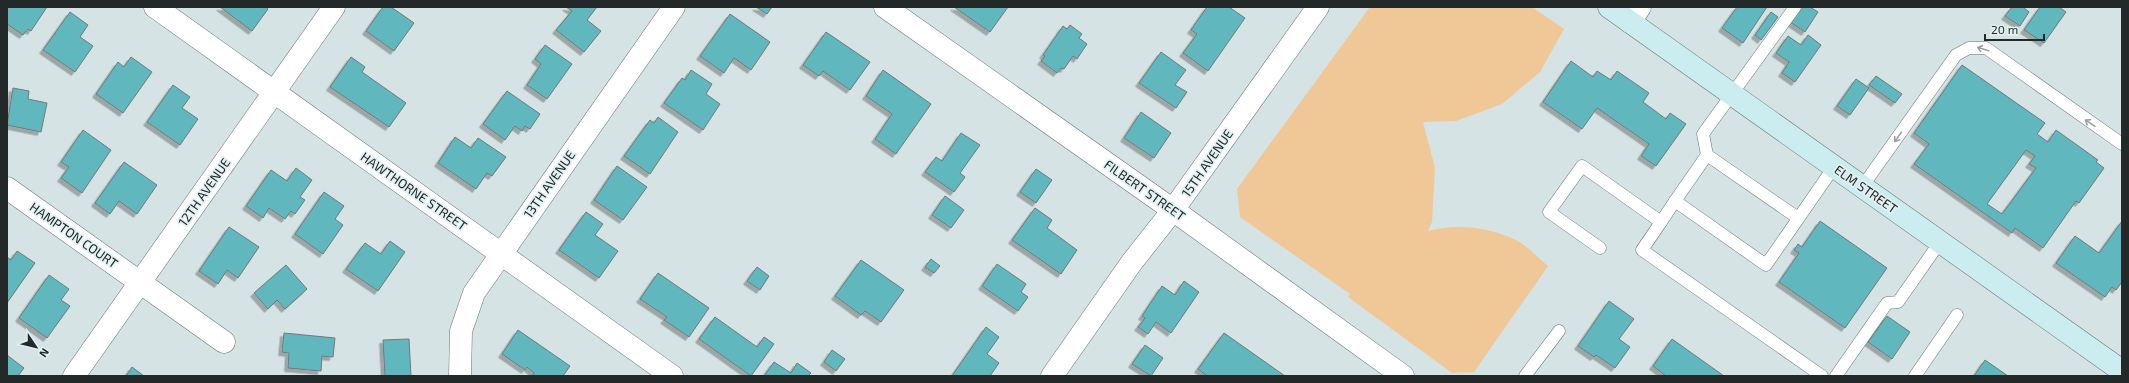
<svg xmlns="http://www.w3.org/2000/svg" width="2129" height="383" viewBox="0 0 2129 383" font-family="'Exo 2',sans-serif">
  <style>
    .green { fill: #f0c797 }
    .building { fill: #60b7be; stroke: #6e7a7b; fill-rule: evenodd; filter: url(#shadow) }
    .lines { fill: none; stroke-linecap: round; stroke-linejoin: round }
    .lane-casing { stroke: #6a7677; stroke-width: 13 }
    .street-casing { stroke: #6a7677; stroke-width: 23 }
    .secondary-casing { stroke: #6a7677; stroke-width: 23 }
    .lane { stroke: #fff; stroke-width: 12 }
    .street { stroke: #fff; stroke-width: 22 }
    .secondary { stroke: #cbedf0; stroke-width: 22 }
    .oneway { stroke: #9c9e9e }
    .labels { text-anchor: middle; dominant-baseline: central; stroke-width: 3.5; stroke-linejoin: round; paint-order: stroke }
    .street-label { font-size: 13px; fill: #232828; stroke: #e3f0f1 }
  </style>
  <defs>
    <filter id="shadow"><feDropShadow dx="-3.5" dy="3.5" stdDeviation="0" flood-color="#0004"/></filter>
  </defs>
  <rect width="100%" height="100%" fill="#d6e3e4"/>
  <path class="green" d="M1370,7H1532L1564,29L1540,72L1502,104L1456,121L1423,122L1435,168L1432,222L1428,231C1457,223 1489,227 1516,240C1528,246 1538,258 1548,266L1474,372L1452,373L1348,297L1350,294L1240,217L1237,189Z"/>
  <g class="building">
    <path d="M7,7H47L31,31L28,29L23,35L7,24Z"/>
    <path d="M220,7H266L268,9L252,31Z"/>
    <path d="M383,7H391L414,23L394,51L366,31Z"/>
    <path d="M566,7H597L587,20L601,31L584,52L556,30L572,11Z"/>
    <path d="M756,7H772L767,14Z"/>
    <path d="M954,7H1008L990,32Z"/>
    <path d="M1207,7H1229L1245,18L1208,71L1183,53L1197,34L1191,30Z"/>
    <path d="M1737,7H1767L1743,43L1722,28Z"/>
    <path d="M1800,7H1810L1818,12L1805,32L1790,22Z"/>
    <path d="M2012,7H2023L2029,12L2020,26L2005,16Z"/>
    <path d="M2040,7H2059L2066,12L2044,43L2024,30Z"/>
    <path d="M70,12L88,25L80,37L93,46L75,72L43,50Z"/>
    <path d="M1771,12L1778,17L1761,40L1755,35Z"/>
    <path d="M730,14L770,42L751,70L734,58L724,73L700,56Z"/>
    <path d="M1070,25L1082,34L1079,38L1087,44L1077,59L1073,56L1064,69L1061,68L1057,73L1041,61L1045,56L1043,55L1063,26L1067,29Z"/>
    <path d="M826,32L870,62L850,90L823,71L819,76L803,65Z"/>
    <path d="M1808,35L1821,45L1795,82L1782,73L1789,62L1776,53L1788,36L1801,45Z"/>
    <path d="M545,45L572,64L547,99L527,85L541,64L535,59Z"/>
    <path d="M1161,52L1186,70L1175,85L1187,92L1176,108L1139,83Z"/>
    <path d="M131,57L152,72L123,113L96,94L118,62L124,67Z"/>
    <path d="M351,57L365,67L362,72L406,103L389,127L330,87Z"/>
    <path d="M1571,61L1593,77L1597,71L1611,80L1617,71L1649,93L1643,102L1666,119L1670,113L1686,124L1656,166L1641,156L1649,144L1597,108L1582,129L1543,102Z"/>
    <path d="M1962,65L2045,123L2037,134L2048,142L2056,130L2098,160L2096,162L2104,168L2079,203L2076,201L2043,248L2015,228L2012,233L1914,164L1929,144L1914,133ZM2026,150L2035,156L2029,164L2036,168L2002,214L1987,204Z"/>
    <path d="M691,70L712,84L706,94L720,104L703,130L664,103L682,78L685,80Z"/>
    <path d="M883,70L931,104L896,154L875,139L892,114L866,96Z"/>
    <path d="M1876,76L1902,94L1895,103L1869,85Z"/>
    <path d="M1856,79L1869,88L1850,115L1837,106Z"/>
    <path d="M173,85L190,97L182,108L198,119L180,145L147,122Z"/>
    <path d="M13,88L29,91L28,99L47,103L41,132L7,125Z"/>
    <path d="M507,91L540,114L530,129L525,126L522,131L515,126L505,140L483,124Z"/>
    <path d="M1141,112L1171,133L1154,158L1124,138Z"/>
    <path d="M658,117L678,132L650,174L624,156L650,120L654,123Z"/>
    <path d="M83,130L111,150L82,193L61,178L69,167L61,162Z"/>
    <path d="M961,133L980,145L960,173L965,177L954,192L925,172L936,157L942,161Z"/>
    <path d="M455,137L471,148L478,138L506,157L492,176L487,173L476,189L438,163Z"/>
    <path d="M124,162L157,185L137,214L119,201L110,214L95,203Z"/>
    <path d="M617,166L647,187L623,220L594,200Z"/>
    <path d="M296,168L312,180L300,197L305,200L295,214L291,211L285,219L269,208L263,218L246,206L271,170L287,181Z"/>
    <path d="M1036,169L1052,180L1036,203L1020,192Z"/>
    <path d="M324,192L344,206L335,219L343,225L323,254L295,234Z"/>
    <path d="M945,196L964,210L951,228L932,215Z"/>
    <path d="M1035,208L1052,220L1047,228L1077,250L1061,274L1012,240Z"/>
    <path d="M586,212L603,224L595,235L618,251L599,278L559,250Z"/>
    <path d="M1820,221L1887,268L1845,328L1779,282L1799,253L1794,250L1798,244L1802,247Z"/>
    <path d="M2122,221V282L2116,290L2112,287L2105,297L2056,263L2075,236L2099,253Z"/>
    <path d="M229,227L259,247L238,278L227,270L218,284L199,271Z"/>
    <path d="M390,241L405,252L378,291L346,269L365,243L381,254Z"/>
    <path d="M17,251L35,263L7,303V257L11,260Z"/>
    <path d="M931,259L940,266L934,273L925,267Z"/>
    <path d="M861,260L904,290L881,322L865,311L861,315L835,296Z"/>
    <path d="M997,264L1026,284L1021,292L1028,297L1018,311L982,286Z"/>
    <path d="M286,265L307,289L285,309L277,300L268,309L254,293Z"/>
    <path d="M757,267L769,276L760,290L747,281Z"/>
    <path d="M658,273L709,308L689,337L664,320L667,317L640,299Z"/>
    <path d="M49,275L69,289L61,300L70,306L47,338L19,318Z"/>
    <path d="M1184,281L1199,292L1171,333L1156,322L1148,334L1138,327L1145,318L1142,316L1162,286L1175,295Z"/>
    <path d="M1609,301L1634,319L1619,339L1630,347L1615,368L1596,355L1594,357L1578,346Z"/>
    <path d="M1887,316L1910,332L1892,359L1868,342Z"/>
    <path d="M715,317L757,347L764,337L774,344L751,376L699,339Z"/>
    <path d="M986,327L999,337L987,354L999,363L990,376H952Z"/>
    <path d="M518,330L570,366L563,376H532L534,373L527,367L525,370L502,354Z"/>
    <path d="M284,333L335,338L333,357L322,356L321,371L288,368L289,353L282,352Z"/>
    <path d="M1224,333L1285,376H1207L1198,369Z"/>
    <path d="M409,339L411,376H385L383,340Z"/>
    <path d="M1672,339L1724,376H1666L1653,366Z"/>
    <path d="M1145,345L1163,358L1151,376L1132,364Z"/>
    <path d="M832,350L845,359L836,371L824,362Z"/>
    <path d="M7,355L24,368L18,376H7Z"/>
    <path d="M1985,360L2008,376H1974Z"/>
    <path d="M774,362L791,373L797,363L811,373L808,376H764Z"/>
    <path d="M132,367L144,376H126Z"/>
  </g>
  <g class="lines">
    <g class="lane-casing">
      <g id="lane">
        <path d="M1707,155L1703,134L1795,7"/>
        <path d="M1862,187L1956,55L1969,48H1986L2122,144"/>
        <path d="M1675,201L1707,155L1798,218"/>
        <path d="M1661,222L1642,250L1822,376"/>
        <path d="M1600,248L1549,212L1582,166L1661,222L1675,201L1766,265L1834,167"/>
        <path d="M1525,376L1559,331"/>
        <path d="M1836,376L1887,303L1898,302L1940,242"/>
        <path d="M1915,376L1957,315"/>
      </g>
    </g>
    <g class="street-casing">
      <g id="street">
        <path d="M155,7L672,376"/>
        <path d="M885,7L1173,210L1403,376"/>
        <path d="M1630,22L1640,7"/>
        <path d="M7,188L224,342"/>
        <path d="M74,376L334,7"/>
        <path d="M460,376L461,331L474,293L674,7"/>
        <path d="M1052,376L1132,262L1173,210L1318,7"/>
      </g>
    </g>
    <g class="secondary-casing">
      <path id="secondary" d="M1609,7L2122,371"/>
    </g>
    <use href="#lane" class="lane"/>
    <use href="#street" class="street"/>
    <use href="#secondary" class="secondary"/>
  </g>
  <defs><path id="oneway-shaft" d="M-6 0H5M1.5-3L5.5 0L1.5 3" fill="none" stroke-width="1.6" stroke-linecap="round" stroke-linejoin="round"/></defs>
  <g class="oneway">
    <use href="#oneway-shaft" transform="translate(1983 49) rotate(-163)"/>
    <use href="#oneway-shaft" transform="translate(2090 123) rotate(-146)"/>
    <use href="#oneway-shaft" transform="translate(1898 137) rotate(125)"/>
  </g>
  <g class="labels">
    <g class="street-label">
      <text transform="translate(1207 163) rotate(-55)">15TH AVENUE</text>
      <text transform="translate(549 184) rotate(-55)">13TH AVENUE</text>
      <text transform="translate(1866 189) rotate(35)">ELM STREET</text>
      <text transform="translate(1145 190) rotate(35)">FILBERT STREET</text>
      <text transform="translate(414 191) rotate(35)">HAWTHORNE STREET</text>
      <text transform="translate(204 192) rotate(-55)">12TH AVENUE</text>
      <text transform="translate(74 235) rotate(35)">HAMPTON COURT</text>
    </g>
  </g>
  <rect width="2129" height="383" fill="none" stroke="#232828" stroke-width="16"/>
  <g transform="translate(36 347) rotate(125)" stroke="#e3f0f1" stroke-width="3" paint-order="stroke">
  <path d="M0-3L7 15L0 10L-7 15Z" fill="#232828"/>
  <text y="-6" font-size="11" font-weight="bold" text-anchor="middle" fill="#232828">N</text>
  </g>
  <path d="M1985 34v6h59v-6" fill="none" stroke="#232828" stroke-width="2"/>
  <text x="1991" y="34" font-size="12" fill="#232828" stroke="#e3f0f1" stroke-width="3" paint-order="stroke">20 m</text>
</svg>
